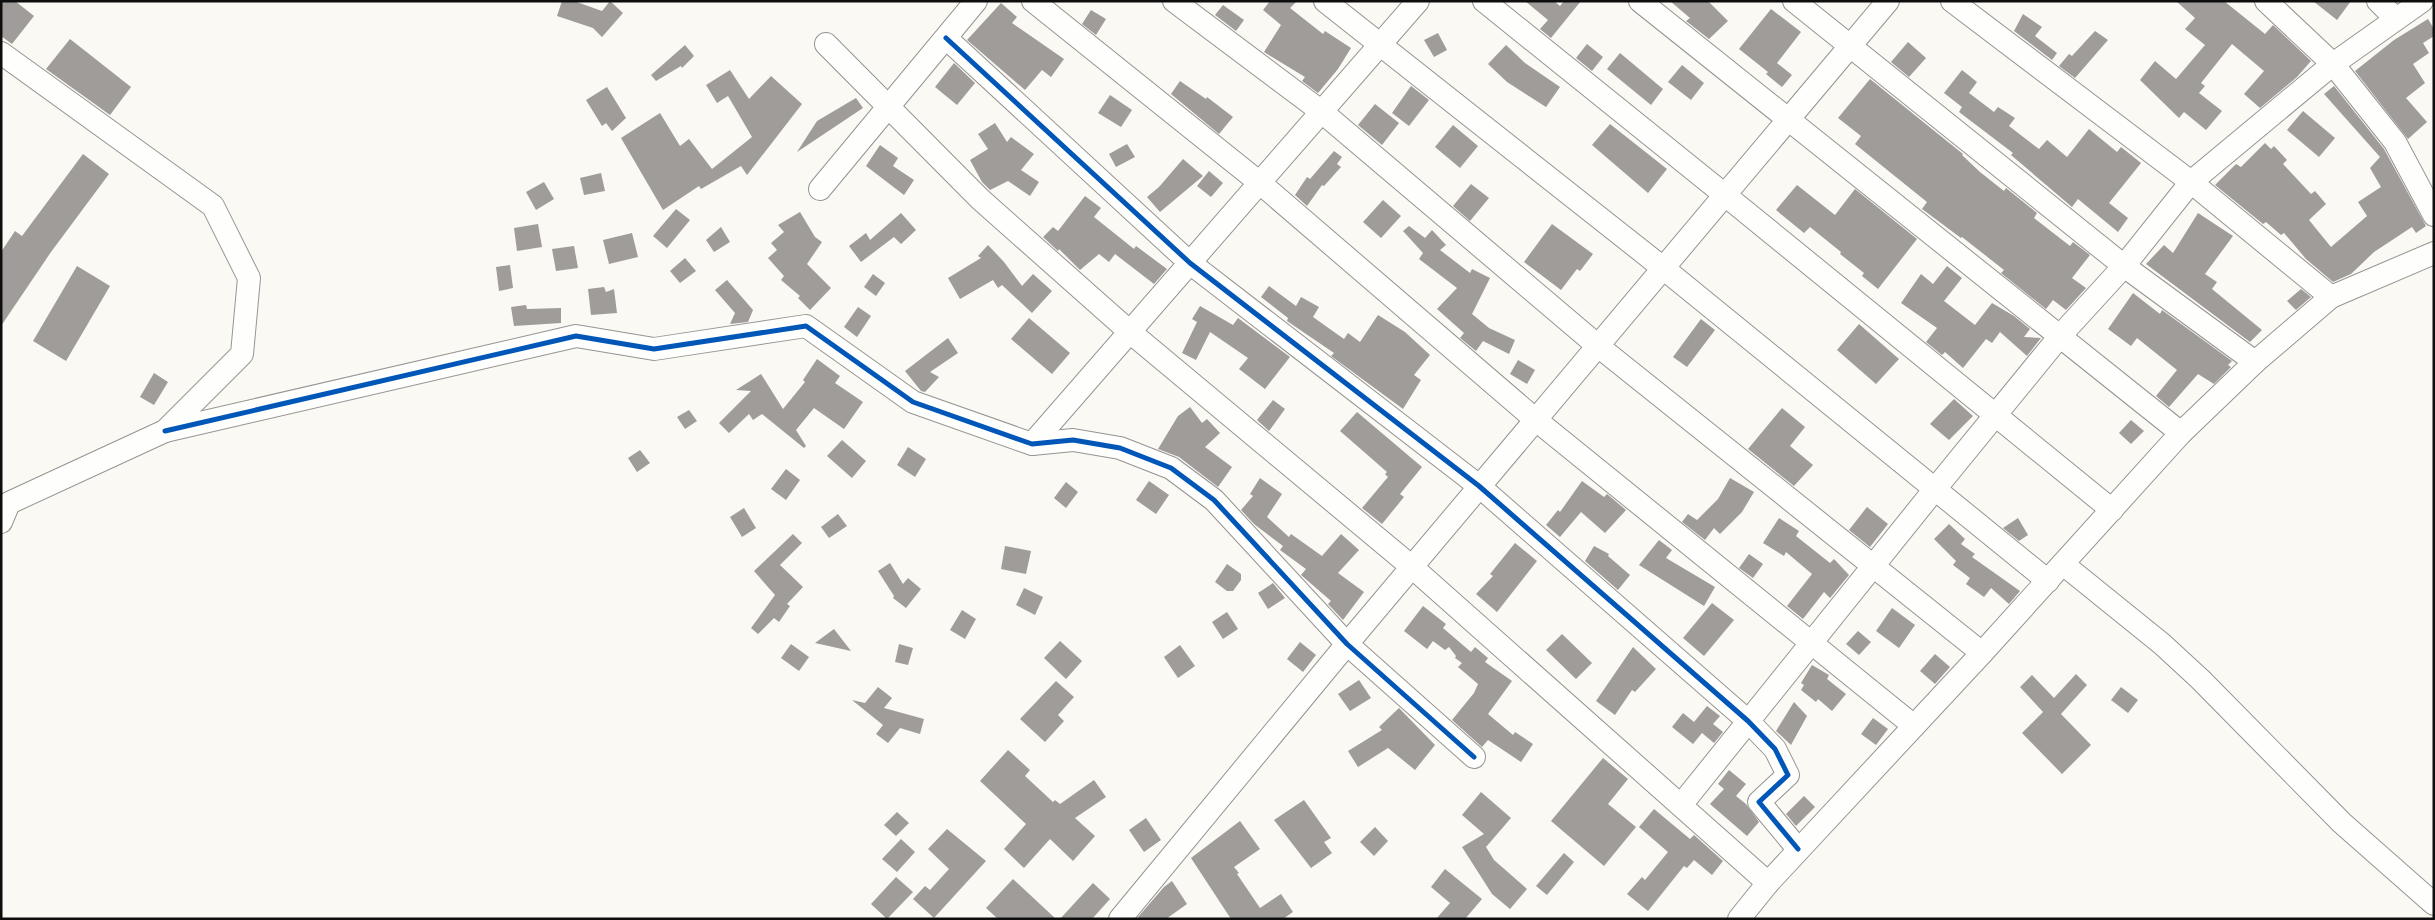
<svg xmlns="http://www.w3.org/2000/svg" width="2435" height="920" viewBox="0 0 2435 920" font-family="Literata,serif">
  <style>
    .building { fill: #9f9c99 }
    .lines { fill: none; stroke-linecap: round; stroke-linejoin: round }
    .minor-casing { stroke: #959492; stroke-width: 24 }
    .minor { stroke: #fefefd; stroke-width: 22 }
    .cycleway-casing { stroke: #fff; stroke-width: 8 }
    .cycleway { stroke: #0057b8; stroke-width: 5 }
  </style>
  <rect width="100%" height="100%" fill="#fbf9f4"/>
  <g class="building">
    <path d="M1,1H15L34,16L12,44L1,36Z"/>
    <path d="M562,1H574L602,11L610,1L623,13L602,37L593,28L557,16Z"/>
    <path d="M1270,1H1297L1290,8L1323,34L1325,31L1351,48L1338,69L1318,93L1302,81L1305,77L1264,52L1281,25L1263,10Z"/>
    <path d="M1525,1H1554L1560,6L1564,1H1581L1551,38L1540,29L1548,20Z"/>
    <path d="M1670,1H1708L1728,21L1709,39L1686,21L1690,18Z"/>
    <path d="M2176,1H2224L2265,34L2273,25L2311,61L2297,77L2260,108L2244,94L2264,71L2232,44L2201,83L2205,86L2199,93L2222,111L2206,130L2184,112L2179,118L2140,80L2155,61L2176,79L2205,45L2185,29L2195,18Z"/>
    <path d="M2313,1H2351L2337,20Z"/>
    <path d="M1001,3L1017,17L1012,23L1064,59L1051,77L1042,70L1025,90L967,40Z"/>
    <path d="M1223,5L1244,20L1236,31L1215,15Z"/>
    <path d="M1771,9L1801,32L1777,63L1792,75L1782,87L1766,74L1768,72L1739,49Z"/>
    <path d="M1091,10L1106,19L1096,35L1082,24Z"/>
    <path d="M2023,14L2042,27L2035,36L2057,53L2052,60L2014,31Z"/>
    <path d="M2428,19L2434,29V36L2423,43L2429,53L2413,64L2425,83L2406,98L2427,122L2408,139L2355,71L2394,40Z"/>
    <path d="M2095,31L2108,40L2075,78L2059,66L2069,54L2072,56Z"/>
    <path d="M1438,33L1447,50L1434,57L1424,40Z"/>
    <path d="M70,39L131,87L110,115L46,69Z"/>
    <path d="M1908,42L1926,58L1909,77L1891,62Z"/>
    <path d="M1587,44L1603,57L1592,71L1576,58Z"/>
    <path d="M685,45L694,56L682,68L681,66L656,81L651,75Z"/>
    <path d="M1506,45L1525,63L1560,87L1546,107L1507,82L1488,64Z"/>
    <path d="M1620,53L1663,89L1651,105L1607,69Z"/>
    <path d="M954,63L975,83L957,105L935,87Z"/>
    <path d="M1682,65L1704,83L1691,100L1668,82Z"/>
    <path d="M730,70L749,99L771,76L802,104L747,175L741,166L701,189L699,186L663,210L621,138L660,113L680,146L689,139L712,169L752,137L728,96L717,103L706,85Z"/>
    <path d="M1962,70L1977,82L1969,93L1994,112L1998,107L2015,118L2009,126L2039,149L2047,140L2067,157L2089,129L2117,152L2121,147L2141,163L2109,203L2128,218L2118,232L2078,199L2072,207L2011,155L2013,153L1959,112L1962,107L1944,93Z"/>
    <path d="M1870,79L1963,154L1962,155L1980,172L2004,191L2006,188L2037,213L2034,218L2070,246L2073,242L2090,255L2072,278L2086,288L2066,310L2053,300L2046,309L2001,273L2004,270L1962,237L1961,238L1922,209L1927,202L1855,144L1861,136L1838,118Z"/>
    <path d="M1180,81L1206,99L1207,97L1233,117L1219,134L1171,94Z"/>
    <path d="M1411,86L1429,100L1409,126L1392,113Z"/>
    <path d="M2334,86L2384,149L2426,226L2416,233L2412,227L2374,252L2351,274L2333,282L2306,259L2284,233L2281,235L2266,222L2263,224L2215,185L2236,164L2241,167L2265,143L2271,149L2274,146L2287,160L2283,164L2311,194L2315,191L2326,204L2309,220L2331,247L2367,216L2358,202L2381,187L2370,168L2380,157L2324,94Z"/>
    <path d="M607,87L626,118L612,131L606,123L602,126L586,100Z"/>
    <path d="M1110,95L1132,110L1121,127L1098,113Z"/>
    <path d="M856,98L863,108L797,152L817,121Z"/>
    <path d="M1375,104L1399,123L1382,145L1358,125Z"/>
    <path d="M2303,111L2335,138L2319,157L2287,130Z"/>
    <path d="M995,123L1007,142L1011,137L1034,154L1021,170L1039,182L1030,196L1008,181L990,190L982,182L970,160L988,149L978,134Z"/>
    <path d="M1610,124L1667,169L1648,193L1592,145Z"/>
    <path d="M1453,125L1478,146L1460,168L1435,147Z"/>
    <path d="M1127,144L1135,157L1116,167L1109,154Z"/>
    <path d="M880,145L898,158L893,166L914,180L904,195L866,166Z"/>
    <path d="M1334,151L1342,157L1337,164L1341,167L1324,186L1322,185L1307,206L1295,195L1307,177L1310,179Z"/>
    <path d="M83,154L109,174L51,252L1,326V252L15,231L22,236Z"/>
    <path d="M1183,159L1203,176L1160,212L1147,197L1159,187Z"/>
    <path d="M1209,171L1223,183L1211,197L1197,186Z"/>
    <path d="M601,173L605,191L584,195L580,178Z"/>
    <path d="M544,182L554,199L536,210L526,192Z"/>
    <path d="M1471,184L1489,198L1470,221L1453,206Z"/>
    <path d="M1797,185L1835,215L1855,189L1917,239L1878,289L1862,276L1864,273L1840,254L1841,252L1810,227L1804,233L1776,210Z"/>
    <path d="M1085,196L1101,208L1094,217L1134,249L1136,246L1167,269L1154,284L1115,254L1109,262L1099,254L1080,270L1059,249L1058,251L1043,237L1053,227L1058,231Z"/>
    <path d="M1383,200L1401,216L1381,238L1363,222Z"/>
    <path d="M676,209L690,220L667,248L653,236Z"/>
    <path d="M800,212L815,237L822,242L807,264L831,288L810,310L798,298L800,296L781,280L784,276L768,258L777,250L771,243L784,232L778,225Z"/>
    <path d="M901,213L916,230L901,244L894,237L861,262L849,246L866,233L870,240Z"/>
    <path d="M2198,213L2233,236L2205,274L2217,282L2212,289L2262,330L2250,342L2146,264L2164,245L2173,253Z"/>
    <path d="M538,224L542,247L517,251L514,228Z"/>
    <path d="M1552,224L1593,254L1580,271L1577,269L1561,290L1524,262Z"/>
    <path d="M1409,226L1425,238L1432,230L1446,245L1440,250L1470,273L1472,269L1490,278L1472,314L1489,328L1515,340L1509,354L1483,341L1476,351L1460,338L1464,333L1437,309L1457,288L1419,259L1423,253L1403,231Z"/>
    <path d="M721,227L730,242L714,252L706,240Z"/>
    <path d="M632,233L638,257L609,264L603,240Z"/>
    <path d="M988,245L1004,262L1022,286L1033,274L1052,291L1032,313L1002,285L998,288L993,280L960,299L948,278L981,258L978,256Z"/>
    <path d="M574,246L578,268L556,271L552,249Z"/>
    <path d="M685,258L696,271L680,283L670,271Z"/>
    <path d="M510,265L513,288L499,291L496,267Z"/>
    <path d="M77,266L110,286L66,361L33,341Z"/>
    <path d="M1947,266L1962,278L1944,301L1975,325L1992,303L2014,316L2030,329L2024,337L2041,338L2027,356L2000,332L1992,343L1986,339L1963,368L1945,352L1942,355L1926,342L1937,328L1901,303L1921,274L1933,284Z"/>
    <path d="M873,274L885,283L876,296L864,287Z"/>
    <path d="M727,280L753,310L748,322L730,324L735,313L715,290Z"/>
    <path d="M1269,286L1296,306L1301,297L1319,307L1313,317L1344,339L1348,333L1360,342L1378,315L1405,332L1430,355L1414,375L1421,380L1403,409L1331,356L1334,353L1287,321L1288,318L1261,297Z"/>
    <path d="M604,287L606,292L614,289L617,313L591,315L588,289Z"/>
    <path d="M2301,289L2311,297L2296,310L2287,301Z"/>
    <path d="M2133,293L2160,314L2162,310L2232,361L2228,365L2231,367L2214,384L2198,374L2169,407L2156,396L2177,370L2137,338L2131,346L2108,329Z"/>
    <path d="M526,305L527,309L561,308V323L514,326L511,307Z"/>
    <path d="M1200,306L1233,325L1238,318L1290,357L1265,389L1239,369L1248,358L1210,332L1196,360L1182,353L1197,322L1192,319Z"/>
    <path d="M858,307L871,316L857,337L844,327Z"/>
    <path d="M1029,318L1070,353L1052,374L1011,339Z"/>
    <path d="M1701,319L1715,330L1687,367L1673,357Z"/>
    <path d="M1859,324L1899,359L1876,384L1837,350Z"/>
    <path d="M948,338L958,353L930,372L939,377L925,392L921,391L905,371Z"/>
    <path d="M817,359L840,376L835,383L863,402L844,429L814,408L796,430L806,446L804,448L762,414L753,420L749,414L729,433L719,423L751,391L736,390L761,374L783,409L805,382L803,380Z"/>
    <path d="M1518,360L1535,370L1527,384L1510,374Z"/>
    <path d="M154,373L168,382L154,405L140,397Z"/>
    <path d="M1954,399L1973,416L1949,440L1930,424Z"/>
    <path d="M1273,400L1285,409L1269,431L1257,420Z"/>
    <path d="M1190,407L1202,423L1207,419L1220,433L1205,447L1232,467L1218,487L1179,457L1158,449L1178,416Z"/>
    <path d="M1782,408L1805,427L1790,446L1813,465L1794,486L1748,449Z"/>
    <path d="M689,410L697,421L685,429L677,417Z"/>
    <path d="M1357,412L1422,467L1400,494L1404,497L1382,524L1362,508L1388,477L1385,474L1387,472L1340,431Z"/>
    <path d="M2131,420L2144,431L2131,444L2119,433Z"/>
    <path d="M842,440L866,461L852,478L827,456Z"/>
    <path d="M908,447L926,459L915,477L897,465Z"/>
    <path d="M640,450L650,463L637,472L628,458Z"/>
    <path d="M786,469L800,480L786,500L771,489Z"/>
    <path d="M1260,478L1282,494L1267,517L1289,537L1291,534L1322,556L1341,534L1359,550L1338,573L1364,592L1343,620L1328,604L1331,601L1301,575L1306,569L1280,550L1283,546L1254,524L1241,510L1253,496L1250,494Z"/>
    <path d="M1730,478L1754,492L1742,512L1720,534L1714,528L1705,540L1682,522L1688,514L1697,520L1718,499Z"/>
    <path d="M1149,481L1169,495L1156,514L1136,500Z"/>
    <path d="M1582,481L1604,497L1607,494L1626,510L1605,533L1581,512L1560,537L1546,525L1558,510L1560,512Z"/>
    <path d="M1066,482L1078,492L1066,508L1054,498Z"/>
    <path d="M1867,507L1888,524L1870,547L1849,530Z"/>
    <path d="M744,508L756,528L742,537L730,517Z"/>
    <path d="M838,514L847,526L829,538L821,527Z"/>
    <path d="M1779,518L1799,531L1796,536L1830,563L1834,559L1849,575L1830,598L1824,592L1803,619L1787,606L1812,574L1786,552L1784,556L1763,543Z"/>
    <path d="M2018,518L2028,535L2019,541L2003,528Z"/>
    <path d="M1949,524L1965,539L1961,544L1975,554L1972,557L2020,591L2009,604L1991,588L1984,597L1966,584L1970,578L1953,565L1956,561L1934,539Z"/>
    <path d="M793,534L802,543L780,565L803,587L787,604L790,606L779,622L774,618L758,634L751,628L775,595L754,571Z"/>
    <path d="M1659,540L1672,550L1666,558L1715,587L1704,606L1639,565Z"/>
    <path d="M1515,543L1537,561L1497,612L1476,594L1493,576L1490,574Z"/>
    <path d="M1005,546L1031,551L1026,574L1001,569Z"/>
    <path d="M1594,546L1609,554L1608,556L1630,575L1618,590L1585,561Z"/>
    <path d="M1749,554L1763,564L1753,578L1739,568Z"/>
    <path d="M890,563L903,584L908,578L921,589L906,608L893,598L894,596L878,571Z"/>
    <path d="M1227,564L1241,574V580L1233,591H1227L1215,582Z"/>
    <path d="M1273,583L1285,598L1268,609L1258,593Z"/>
    <path d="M1024,588L1043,597L1035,615L1016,605Z"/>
    <path d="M1712,603L1734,620L1704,656L1683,638Z"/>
    <path d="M1423,606L1446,624L1443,628L1471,652L1475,647L1488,658L1485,662L1512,681L1488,714L1513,735L1515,732L1533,744L1521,762L1488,740L1482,747L1452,720L1474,693L1478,684L1458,667L1462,663L1455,658L1456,656L1449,647L1445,650L1433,641L1427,649L1404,631Z"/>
    <path d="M1892,608L1915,625L1899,648L1876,631Z"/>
    <path d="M962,610L976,619L965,639L950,630Z"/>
    <path d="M1227,612L1238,629L1223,639L1212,622Z"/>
    <path d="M834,629L851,651L815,643Z"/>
    <path d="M1858,631L1871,642L1859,655L1846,644Z"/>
    <path d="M1562,634L1592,663L1576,679L1546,650Z"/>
    <path d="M1060,641L1082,661L1066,679L1044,658Z"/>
    <path d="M1300,642L1316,655L1303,672L1287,659Z"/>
    <path d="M791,644L809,657L799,671L781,658Z"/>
    <path d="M899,644L913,648L908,665L895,662Z"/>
    <path d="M1180,645L1195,666L1178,678L1164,657Z"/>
    <path d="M1633,647L1656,669L1635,692L1632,690L1615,715L1596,701Z"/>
    <path d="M1935,654L1950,667L1935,684L1920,671Z"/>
    <path d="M1812,665L1829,675L1827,679L1846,694L1832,711L1818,699L1816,702L1801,690L1804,685L1801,683Z"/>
    <path d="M2076,674L2087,685L2061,714L2091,745L2062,774L2022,733L2043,712L2020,687L2032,675L2054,698Z"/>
    <path d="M1359,680L1371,698L1350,711L1338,694Z"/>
    <path d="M1056,681L1074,697L1058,715L1064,721L1045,742L1020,719Z"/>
    <path d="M878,687L892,698L884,708L924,719L920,734L900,728L888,743L876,734L883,725L852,700L865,703Z"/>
    <path d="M2121,687L2138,700L2128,713L2111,700Z"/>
    <path d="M1794,702L1807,716L1791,745L1776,731Z"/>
    <path d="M1707,706L1720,716L1713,724L1723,732L1714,743L1702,733L1693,744L1672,727L1683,713L1694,722Z"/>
    <path d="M1399,708L1435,745L1415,770L1388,748L1358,767L1348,751L1382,730L1379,727Z"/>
    <path d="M1873,718L1888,729L1876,745L1861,734Z"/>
    <path d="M1008,750L1030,770L1025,776L1053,802L1055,800L1060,804L1094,780L1106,797L1075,818L1095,836L1073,861L1050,839L1024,868L1004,849L1026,824L980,781Z"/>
    <path d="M1603,758L1628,779L1608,804L1636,827L1604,866L1551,821Z"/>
    <path d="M1729,770L1746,784L1736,796L1746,804L1759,822L1747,836L1710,804L1724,789L1718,784Z"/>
    <path d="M1481,792L1511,818L1486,847L1494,860L1527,889L1510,909L1492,894L1462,847L1484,834L1462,815Z"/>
    <path d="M1804,796L1815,807L1796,826L1786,814Z"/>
    <path d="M1304,800L1331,838L1324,842L1332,853L1311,868L1274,820Z"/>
    <path d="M1654,809L1690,839L1694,835L1723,861L1712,875L1694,860L1687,868L1684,866L1648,911L1627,894L1642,877L1645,880L1668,852L1639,827Z"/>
    <path d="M897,812L909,823L896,836L884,825Z"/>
    <path d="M1146,818L1161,840L1144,852L1129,830Z"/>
    <path d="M1240,821L1260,849L1234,867L1239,873L1237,874L1260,908L1281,894L1293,912L1283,919H1231L1191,858Z"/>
    <path d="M1375,827L1388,841L1374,856L1360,842Z"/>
    <path d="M947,829L986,861L934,918L913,899L925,886L930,890L949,869L928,849Z"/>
    <path d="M901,839L915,852L897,872L882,859Z"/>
    <path d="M1564,853L1574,862L1547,895L1536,886Z"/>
    <path d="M1445,869L1482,899L1465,919H1436L1450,903L1431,887Z"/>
    <path d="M896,877L913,892L887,919L871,904Z"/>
    <path d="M1013,879L1056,919H998L986,908Z"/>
    <path d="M1172,881L1187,904L1166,919H1140L1138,917L1164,887Z"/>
    <path d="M1093,883L1110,899L1092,919H1060Z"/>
  </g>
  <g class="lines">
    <g class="minor-casing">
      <g id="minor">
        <path d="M1033,1L1260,183L1536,420L1914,726"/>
        <path d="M1174,1L1322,112L1598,346L1982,653"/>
        <path d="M1325,1L1663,268L2048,581"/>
        <path d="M1484,1L1725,195L2112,510"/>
        <path d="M1640,1L2181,433"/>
        <path d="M1794,1L2124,266L2255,362"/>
        <path d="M1952,1L2191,182L2331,297"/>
        <path d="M2266,1L2333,64L2395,142L2434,215"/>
        <path d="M2378,1L2396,19"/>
        <path d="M946,38L1190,263L1479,486L1748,721L1775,749L1788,775L1759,802L1798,849"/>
        <path d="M826,44L980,199L1130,332L1412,567L1768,883"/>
        <path d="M1,53L213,206L249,278L242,354L165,431L9,503L1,522"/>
        <path d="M820,189L976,1"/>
        <path d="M165,431L576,336L654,349L806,326L913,402L1032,444L1073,440L1120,448L1171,468L1214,500L1347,644L1474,757"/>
        <path d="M1032,444L1418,1"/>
        <path d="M2063,564L2162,644L2200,679L2342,823L2434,904"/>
        <path d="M1681,805L1935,489L2060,336L2124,266L2191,182L2333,64L2422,1"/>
        <path d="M1120,919L1347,644L1888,1"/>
        <path d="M1739,919L1768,883L1982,653L2181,433L2255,362L2331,297L2434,253"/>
      </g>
    </g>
    <use href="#minor" class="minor"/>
    <g class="cycleway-casing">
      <g id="cycleway">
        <path d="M946,38L1190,263L1479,486L1748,721L1775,749L1788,775L1759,802L1798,849"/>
        <path d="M165,431L576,336L654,349L806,326L913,402L1032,444L1073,440L1120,448L1171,468L1214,500L1347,644L1474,757"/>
      </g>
    </g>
    <use href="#cycleway" class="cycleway"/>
  </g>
  <rect width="2435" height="920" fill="none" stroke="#0e0e0e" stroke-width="5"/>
</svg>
